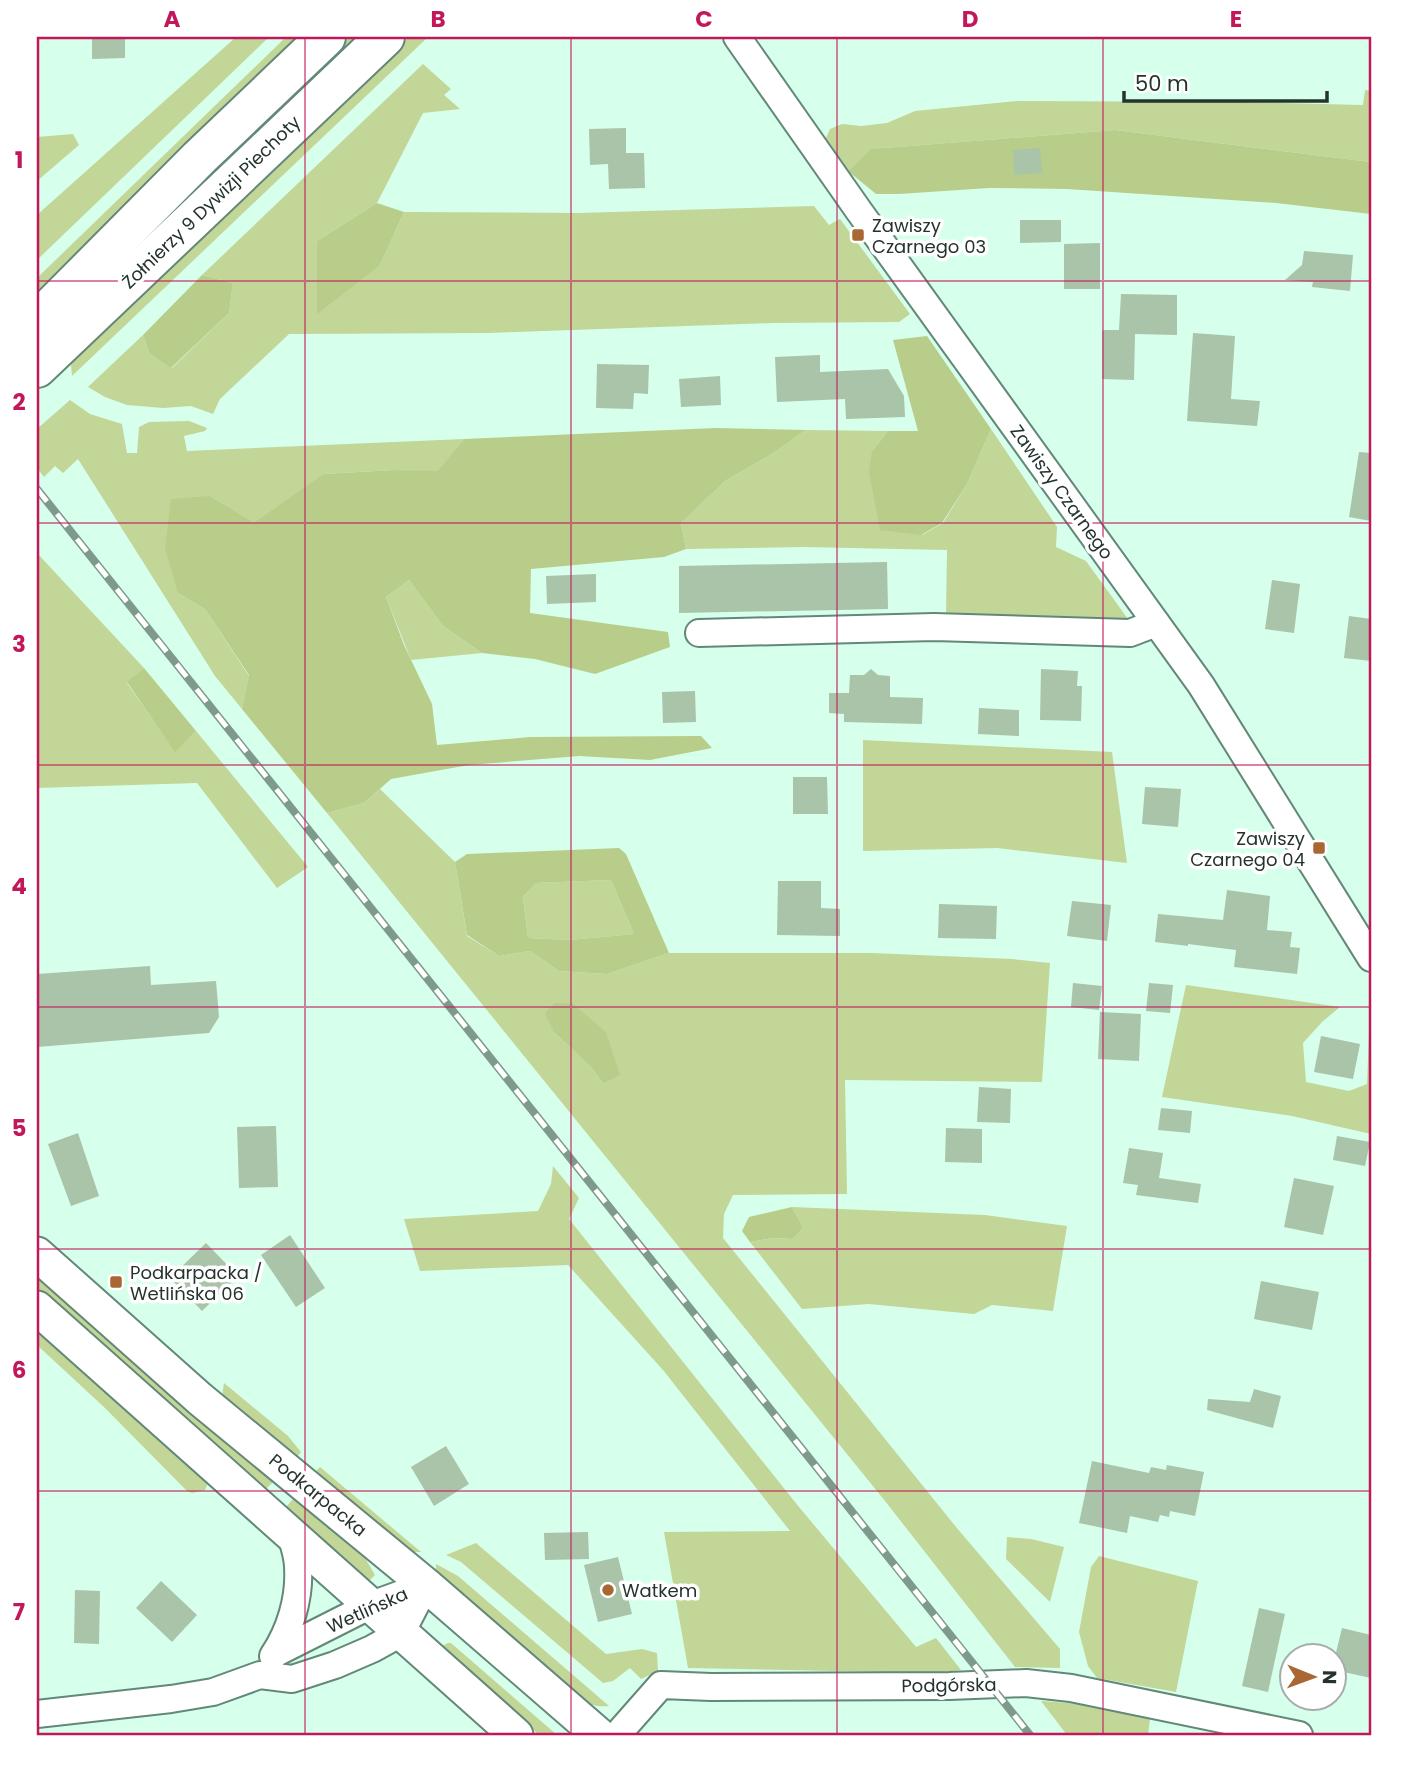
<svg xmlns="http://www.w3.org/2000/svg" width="1408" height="1772" viewBox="0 0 1408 1772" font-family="Poppins,sans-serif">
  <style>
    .green { fill: #c2d698; fill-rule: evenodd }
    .forest { fill: #b8cd89; fill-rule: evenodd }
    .building { fill: #a9c4a8 }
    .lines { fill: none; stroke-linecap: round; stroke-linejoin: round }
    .minor-casing { stroke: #638878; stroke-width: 30 }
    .major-casing { stroke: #638878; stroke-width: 37 }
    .highway-casing { stroke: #638878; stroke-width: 42 }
    .minor { stroke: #fff; stroke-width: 26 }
    .major { stroke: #fff; stroke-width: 33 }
    .highway { stroke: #fff; stroke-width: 38 }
    .rail-casing { stroke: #7e9a8d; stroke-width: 8 }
    .rail { stroke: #fff; stroke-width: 5; stroke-dasharray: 16; stroke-linecap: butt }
    .grid { fill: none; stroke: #c2185b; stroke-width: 2; stroke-opacity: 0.55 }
    .poi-dot { fill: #a96733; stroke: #fff; stroke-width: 2.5 }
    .labels { text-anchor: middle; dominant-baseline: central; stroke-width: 7; stroke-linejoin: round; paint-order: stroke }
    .street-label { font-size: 18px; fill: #24332c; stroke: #fff }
    .poi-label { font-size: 18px; fill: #24332c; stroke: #fff; text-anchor: start }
    .neatline { fill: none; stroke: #c2185b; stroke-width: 2.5 }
    .grid-label { font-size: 23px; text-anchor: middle; font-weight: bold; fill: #c2185b }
  </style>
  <rect width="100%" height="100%" fill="#d6ffec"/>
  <g class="green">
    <path d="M236,37H269L37,260V215Z"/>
    <path d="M286,37H304L37,293V278Z"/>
    <path d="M350,37H363L96,292L186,194Z"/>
    <path d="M409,37H428L72,376L71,365L79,349Z"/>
    <path d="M423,64L451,89L444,95L460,109L423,113L377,203L317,241L380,265L404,212L579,213L814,206L829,225L840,219L910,314L899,322L774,323L487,333L289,334L220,399L213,414L191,406L163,408L127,405L105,397L88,387L143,335L149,353L172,368L229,313L233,283L202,275Z"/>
    <path d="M1365,90L1371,91V162L1115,130L872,149L848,171L826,138L830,129L842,124L861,126L887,123L915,111L1017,101L1239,102L1363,105Z"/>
    <path d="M73,134L79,145L37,181V137Z"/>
    <path d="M70,400L90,414L122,424L127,453H137L139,427L149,422L189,421L207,428L205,431L184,436L187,451L464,439L438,472L393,470L323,474L254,524L210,496L178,593L205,609L249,676L242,709L215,676L78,459L63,473L55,466L44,477L37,468V429Z"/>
    <path d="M991,429L1057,527L1056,547L1086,561L1128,619L1115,625L946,614L947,550L804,547L686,549L681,523L725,481L772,454L806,430L888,431L872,451L922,535L943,523L967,484Z"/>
    <path d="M37,553L144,668L127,683L175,751L196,731L308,867L277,888L197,783L37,788Z"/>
    <path d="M409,580L443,626L482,653L411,660L386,597Z"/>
    <path d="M863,740L1112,752L1127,863L997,848L863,851Z"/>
    <path d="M380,789L455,862L467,936L499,956L530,951L559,971L607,974L669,953H872L1012,959L1050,963L1042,1082L845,1080L847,1194L733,1195L724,1214L723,1238L956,1527L1060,1649V1668L1015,1667L885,1501L327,813L364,803ZM554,1032L619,1075L603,1084L592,1068Z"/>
    <path d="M611,880L634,934L569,940L528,938L523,897L536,883Z"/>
    <path d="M1186,985L1340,1007L1322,1022L1303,1043L1306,1082L1349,1091L1367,1084L1369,1034L1371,1035V1134L1292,1116L1162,1097Z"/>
    <path d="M553,1166L579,1198L569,1219L799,1507L916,1647L936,1638L961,1670L933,1673L688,1668L664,1532L790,1531L663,1370L568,1265L420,1271L404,1219L538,1211L551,1184Z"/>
    <path d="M792,1207L985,1215L1067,1226L1053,1311L992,1305L974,1314L869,1304L802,1309L750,1242L773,1238L793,1239L803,1228Z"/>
    <path d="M37,1273L275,1480L265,1490L37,1288Z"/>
    <path d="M37,1327L205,1477L207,1485L205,1490L192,1493L187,1491L105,1408L37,1345Z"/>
    <path d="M224,1383L288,1436L301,1452L297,1457L222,1396Z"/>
    <path d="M320,1467L421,1552H413L315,1472Z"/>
    <path d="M295,1497L362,1553L375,1575L369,1581L365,1580L285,1508Z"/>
    <path d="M1007,1537L1031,1539L1064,1547L1050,1602L1006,1559Z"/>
    <path d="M476,1543L606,1654L642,1649L657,1653L658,1671L641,1679L630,1668L613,1681L603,1683L461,1562L446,1555Z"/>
    <path d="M1099,1556L1198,1581L1176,1692L1097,1678L1088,1666L1079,1632L1091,1567Z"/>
    <path d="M436,1564L458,1576L609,1706C599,1707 592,1706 583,1700L436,1573Z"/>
    <path d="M448,1643H451L557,1735H539L441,1648L442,1646Z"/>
    <path d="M1041,1701L1109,1706L1150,1719L1148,1735H1067Z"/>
  </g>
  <g class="forest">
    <path d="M1115,130L1371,162V214L1276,203L1067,189L989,188L899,194H876L848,171L871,149Z"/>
    <path d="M377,203L404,212L380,265L317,314V241Z"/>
    <path d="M202,275L233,283L229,313L171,368L149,353L143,335Z"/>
    <path d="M927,336L991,429L967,484L942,523L921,535L880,530L869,472L872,451L888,431H918L893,340Z"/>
    <path d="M715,428L806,430L772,454L725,481L681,523L686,549L664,557L531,569L530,613L668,632L670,647L595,674L535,659L482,653L443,626L409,580L386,597L404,645L432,704L437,745L530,737L701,736L712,748L650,760L579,756L469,765L391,779L364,803L327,813L242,709L249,675L205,609L178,593L165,548L171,499L210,496L254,523L323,474L393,470L438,471L464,439Z"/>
    <path d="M144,668L196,731L175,752L127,682Z"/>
    <path d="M619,848L626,854L669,953L607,974L559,971L530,951L499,956L467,935L455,862L467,854ZM611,880L634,934L569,940L528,938L523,897L536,883Z"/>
    <path d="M555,1003L573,1004L606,1032L620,1075L603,1084L592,1068L554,1032L545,1013Z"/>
    <path d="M792,1207L803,1228L793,1239L773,1238L750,1242L742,1231L749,1217Z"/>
  </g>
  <g class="building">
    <path d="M92,37H125V58L92,59Z"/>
    <path d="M626,128V153H644L645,188L609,189L608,164L590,165L589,129Z"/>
    <path d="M1040,148L1042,173L1014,175L1013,150Z"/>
    <path d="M1020,220H1061V242L1020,243Z"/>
    <path d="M1100,243V289H1064V244Z"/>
    <path d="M1304,251L1353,255L1350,291L1312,287L1313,282L1285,280L1302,265Z"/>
    <path d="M1121,294L1177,295V335L1135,334L1134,380L1102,379V332L1103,330H1119Z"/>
    <path d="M1193,333L1235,336L1231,399L1260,401L1257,426L1187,421Z"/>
    <path d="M820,355V372L888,369L904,396L905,417L846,419L845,399L777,402L775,357Z"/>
    <path d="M597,364L649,365L648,394L634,393L633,409L596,408Z"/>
    <path d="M720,376L721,405L681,407L679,379Z"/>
    <path d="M1359,452L1371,453V521L1349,517Z"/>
    <path d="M887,562L888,609L679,613V566Z"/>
    <path d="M596,574V602L547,604L546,576Z"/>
    <path d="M1272,580L1300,584L1294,633L1265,629Z"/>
    <path d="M1349,616L1371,619V661L1344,658Z"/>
    <path d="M871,669L878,675L890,676V697L923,698L922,724L844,722V714L829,713V693H849L850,675H864Z"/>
    <path d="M1041,669L1078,671L1077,686H1082L1081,721L1040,720Z"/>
    <path d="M695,691L696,722L663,723L662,692Z"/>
    <path d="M979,708L1019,710V736L978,734Z"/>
    <path d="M793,777H827L828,814H793Z"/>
    <path d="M1145,787L1181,789L1178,827L1142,824Z"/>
    <path d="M778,881H821V908L840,909V936L777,935Z"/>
    <path d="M1227,890L1270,896L1267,930L1292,932L1290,947L1300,948L1297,974L1234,967L1236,950L1188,944V946L1155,942L1158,914L1223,920Z"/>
    <path d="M1072,901L1111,905L1107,941L1067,936Z"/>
    <path d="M939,904L997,906L996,939L938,938Z"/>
    <path d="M150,966L151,985L216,981L219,1017L209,1033L37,1047V974Z"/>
    <path d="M1073,983L1102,986L1099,1010L1071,1007Z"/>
    <path d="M1149,983L1173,985L1170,1013L1146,1011Z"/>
    <path d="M1100,1012L1141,1014L1139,1061L1098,1059Z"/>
    <path d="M1321,1036L1360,1044L1353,1079L1314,1072Z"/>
    <path d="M979,1087L1011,1089L1010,1123L977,1122Z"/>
    <path d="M1161,1108L1192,1111L1190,1133L1158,1130Z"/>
    <path d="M276,1126L278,1187L239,1188L237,1127Z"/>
    <path d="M946,1128L982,1129V1163L945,1162Z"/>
    <path d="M78,1133L99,1196L71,1206L48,1144Z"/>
    <path d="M1337,1136L1370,1142L1365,1166L1333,1160Z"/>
    <path d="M1129,1148L1163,1153L1159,1178L1201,1184L1198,1203L1136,1195L1138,1185L1123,1183Z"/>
    <path d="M1294,1178L1334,1186L1323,1235L1284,1227Z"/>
    <path d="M290,1235L325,1288L296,1307L261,1255Z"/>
    <path d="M206,1243L238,1276L202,1311L170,1278Z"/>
    <path d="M1261,1281L1319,1292L1312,1330L1254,1319Z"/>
    <path d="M1254,1389L1281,1396L1273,1428L1207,1410L1208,1399L1250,1402Z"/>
    <path d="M446,1446L469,1484L434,1506L411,1467Z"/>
    <path d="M1092,1461L1149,1473L1151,1467L1166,1470L1167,1465L1204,1472L1195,1516L1170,1511L1169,1517L1160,1515L1158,1522L1130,1516L1127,1533L1079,1523Z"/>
    <path d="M588,1532L589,1559L545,1560L544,1533Z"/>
    <path d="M618,1557L632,1614L598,1622L584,1565Z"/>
    <path d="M161,1581L197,1615L172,1642L136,1608Z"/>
    <path d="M75,1590L100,1591L99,1644L74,1643Z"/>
    <path d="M1259,1608L1285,1614L1268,1692L1242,1686Z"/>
    <path d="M1342,1628L1371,1635V1678L1334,1670V1661Z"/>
  </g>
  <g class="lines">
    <g class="minor-casing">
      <g id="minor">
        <path d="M737,37L859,211L1201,685L1371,958"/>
        <path d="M699,633L934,627L1130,633L1156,623"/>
        <path d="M276,1653L371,1605L426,1585"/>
        <path d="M273,1656C290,1631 300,1598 298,1567C298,1557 294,1545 291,1535"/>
        <path d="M37,1714L171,1699L213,1692L260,1675L292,1679L335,1665L372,1649L401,1633L426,1585"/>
        <path d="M617,1735L661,1685L711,1687L949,1686L1026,1683L1071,1688L1299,1735"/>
      </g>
    </g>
    <g class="major-casing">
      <g id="major">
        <path d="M37,1254L200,1399L426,1585L599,1735"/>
        <path d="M37,1308L516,1735"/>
      </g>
    </g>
    <g class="highway-casing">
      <g id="highway">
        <path d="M37,321L199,158L326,37"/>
        <path d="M37,368L385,37"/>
      </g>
    </g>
    <use href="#minor" class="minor"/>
    <use href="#major" class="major"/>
    <use href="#highway" class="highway"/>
    <g class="rail-casing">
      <path id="rail" d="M37,489L1030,1735"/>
    </g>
    <use href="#rail" class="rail"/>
  </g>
  <path class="grid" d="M305,37V1735M571,37V1735M837,37V1735M1103,37V1735M37,281H1371M37,523H1371M37,765H1371M37,1007H1371M37,1249H1371M37,1491H1371"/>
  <g class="poi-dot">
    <rect x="851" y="228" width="14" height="14" rx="3.5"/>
    <rect x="1312" y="841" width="14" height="14" rx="3.5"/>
    <rect x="109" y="1275" width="14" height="14" rx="3.5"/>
    <circle cx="608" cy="1590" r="7"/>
  </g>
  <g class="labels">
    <g class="street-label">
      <text transform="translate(211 202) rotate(-44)">Żołnierzy 9 Dywizji Piechoty</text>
      <text transform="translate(1062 492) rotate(54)">Zawiszy Czarnego</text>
      <text transform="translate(318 1495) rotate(39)">Podkarpacka</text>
      <text transform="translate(367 1610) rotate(-24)">Wetlińska</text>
      <text transform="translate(949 1685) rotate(-1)">Podgórska</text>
    </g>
    <g class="poi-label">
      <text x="872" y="225">Zawiszy<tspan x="872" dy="21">Czarnego 03</tspan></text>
      <text x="1305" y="838" text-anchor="end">Zawiszy<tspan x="1305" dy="21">Czarnego 04</tspan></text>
      <text x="130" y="1272">Podkarpacka /<tspan x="130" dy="21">Wetlińska 06</tspan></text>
      <text x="622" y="1590">Watkem</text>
    </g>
  </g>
  <rect width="1408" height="1772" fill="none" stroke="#ffffff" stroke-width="77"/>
  <g transform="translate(1313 1677) rotate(91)"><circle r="33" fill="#ffffff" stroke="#a7adab" stroke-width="2"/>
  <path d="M0-5L12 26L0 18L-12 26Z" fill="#a96733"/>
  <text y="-10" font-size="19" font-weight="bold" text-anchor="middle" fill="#24332c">N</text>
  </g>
  <path d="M1124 91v10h203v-10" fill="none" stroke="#24332c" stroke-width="3.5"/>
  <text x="1135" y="91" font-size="21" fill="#24332c" stroke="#ffffff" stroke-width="5" paint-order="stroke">50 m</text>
  <rect x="38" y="38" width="1332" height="1696" class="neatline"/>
  <g class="grid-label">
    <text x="172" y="27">A</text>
    <text x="438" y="27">B</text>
    <text x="704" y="27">C</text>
    <text x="970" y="27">D</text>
    <text x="1236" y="27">E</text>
    <text x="19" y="168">1</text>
    <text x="19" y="410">2</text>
    <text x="19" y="652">3</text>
    <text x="19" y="894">4</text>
    <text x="19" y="1136">5</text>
    <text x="19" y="1378">6</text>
    <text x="19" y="1620">7</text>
  </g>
</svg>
